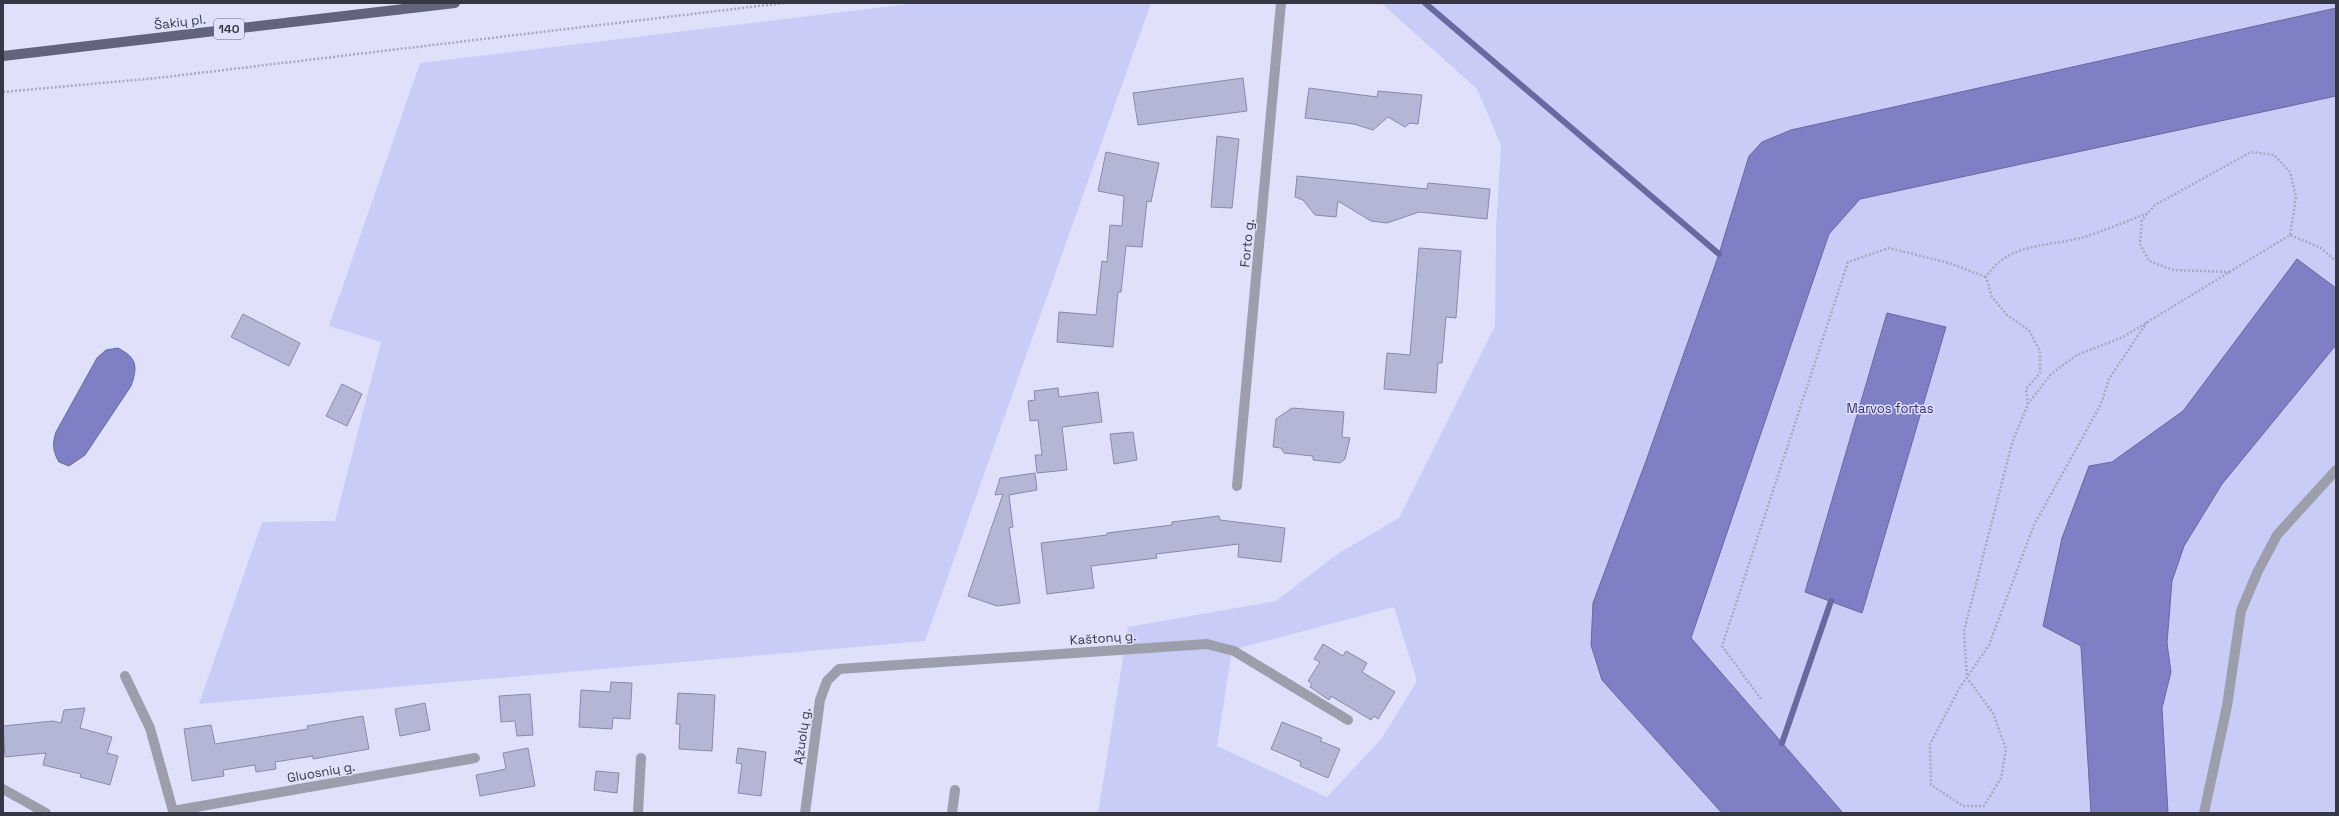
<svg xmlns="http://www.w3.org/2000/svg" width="2339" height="816" viewBox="0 0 2339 816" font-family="'Space Grotesk',sans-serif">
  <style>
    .green { fill: #c9ccf7; fill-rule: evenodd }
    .water { fill: #7e7fc4; stroke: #68699e }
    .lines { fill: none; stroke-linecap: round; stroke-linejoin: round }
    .stream { stroke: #68699e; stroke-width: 6 }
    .building { fill: #b4b6d6; stroke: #888aa8 }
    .path { stroke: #a7a9bf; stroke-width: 2.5; stroke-dasharray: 2 2; stroke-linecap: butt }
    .minor { stroke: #9d9eac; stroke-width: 10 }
    .primary { stroke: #63647c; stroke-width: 10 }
    .labels { text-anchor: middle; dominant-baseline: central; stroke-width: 3; stroke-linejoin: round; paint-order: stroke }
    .shield { fill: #dfe1fb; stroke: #696a7b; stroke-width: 1 }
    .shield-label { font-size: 12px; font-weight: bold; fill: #363744 }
    .street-label { font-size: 13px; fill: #363744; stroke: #dfe1fb }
    .park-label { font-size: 13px; fill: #352c7e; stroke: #dfe1fb }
  </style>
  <rect width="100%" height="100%" fill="#dfe1fb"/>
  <g class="green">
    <path d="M917,3H1151L925,641L199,704L262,522L335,521L381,342L329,326L420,63Z"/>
    <path d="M1381,3H2336V813H1098L1128,627L1276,601L1339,553L1399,518L1495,326L1496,231L1501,145L1477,89ZM1394,607L1417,681L1382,738L1327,797L1217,746L1232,650Z"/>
  </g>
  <g class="water">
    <path d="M2336,8V96L1860,199L1829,234L1691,638L1843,813H1722L1602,680L1591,645L1593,603L1646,461L1719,254L1749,156L1762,142L1791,130Z"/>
    <path d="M2297,259L2336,288V345L2222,484L2184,546L2172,581L2167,643L2171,672L2162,708L2168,813H2091L2081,646L2043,626L2062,538L2089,466L2112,462L2183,411Z"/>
    <path d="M1887,313L1946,327L1862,613L1805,592Z"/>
    <path d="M118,348C137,358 138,366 131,386L85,455L69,466L59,462C53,452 52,444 56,432L97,358L106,350Z"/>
  </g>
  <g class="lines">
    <g class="stream">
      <path d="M1425,3L1719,254"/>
      <path d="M1782,743L1831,601"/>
    </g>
  </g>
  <g class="building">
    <path d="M1243,78L1247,111L1138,125L1133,93Z"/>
    <path d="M1309,88L1377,97L1378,91L1422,95L1418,124L1410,123L1405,127L1388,117L1373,130L1354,124L1305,118Z"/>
    <path d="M1217,136L1239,139L1232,208L1211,207Z"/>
    <path d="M1106,152L1159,163L1151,202L1147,201L1142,247L1126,246L1121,292H1118L1113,347L1057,342L1059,312L1096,315L1102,261L1107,262L1110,225L1122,226L1124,196L1098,191Z"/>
    <path d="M1297,176L1427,189L1428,183L1490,189L1487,219L1419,212L1387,223L1371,221L1338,201L1336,217L1315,215L1303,200L1295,197Z"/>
    <path d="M1419,248L1461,251L1456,318L1446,317L1442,363H1438L1436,393L1384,389L1387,353L1410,355Z"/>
    <path d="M243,314L300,343L289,366L231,337Z"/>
    <path d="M342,384L362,394L347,426L326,416Z"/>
    <path d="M1058,388L1059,397L1098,392L1102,422L1062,427L1067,470L1037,473L1035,455H1042L1038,420L1030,421L1028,401L1035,400L1034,391Z"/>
    <path d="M1292,408L1344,412L1342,437L1350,438L1345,459L1340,463L1313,460V456L1284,453L1281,448L1273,447L1276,419Z"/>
    <path d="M1133,432L1137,460L1114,464L1110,434Z"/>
    <path d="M1035,473L1037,490L1009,495L1013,527L1009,528L1020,603L997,606L968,596L1003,494L995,495L1000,478Z"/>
    <path d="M1219,516L1220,520L1285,528L1281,562L1238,557L1239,544L1156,554L1157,558L1091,566L1094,588L1047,594L1041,543L1107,535V533L1172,525V522Z"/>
    <path d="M1323,644L1343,656L1346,651L1367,663L1362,672L1395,692L1378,719L1374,716L1371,720L1331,696L1329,700L1310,687L1312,684L1308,681L1320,662L1314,659Z"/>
    <path d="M611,682L632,683L630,719L613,718L612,729L579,727L581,690L610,692Z"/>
    <path d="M678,693L715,695L712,751L679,749L680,724H676Z"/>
    <path d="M530,694L533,735L517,736L515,721L501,722L499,696Z"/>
    <path d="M425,703L430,730L400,736L395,709Z"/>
    <path d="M85,708L80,728L112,737L107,753L118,756L110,785L80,777L81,774L43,765L46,753L5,757L3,726L53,721L61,723L64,710Z"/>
    <path d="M363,716L369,749L313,759V756L275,762L276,769L256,772L255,765L223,770L224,776L192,781L184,729L211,725L215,744L308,729L307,726Z"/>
    <path d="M1282,722L1322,738L1320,741L1340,749L1328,778L1300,766L1301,762L1271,749Z"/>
    <path d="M528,748L535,786L480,796L476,775L506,769L503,753Z"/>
    <path d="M738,748L766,752L761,796L738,793L742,764L736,763Z"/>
    <path d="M596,771L619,773L617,793L594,790Z"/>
  </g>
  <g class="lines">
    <g class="path">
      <path d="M3,92L157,78L784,3"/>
      <path d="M2230,272L2173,270L2149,261L2140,244L2142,220L2155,205L2251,152L2274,155L2290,172L2296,197L2290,235"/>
      <path d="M2147,322L2109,379L2101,404L2034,525L1989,645L1959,689L1930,744L1931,785L1963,806H1984L2001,778L2006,749L1993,713L1967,678L1964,631L2012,443L2028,404L2051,374L2077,355L2123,337L2290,235L2321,248L2336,261"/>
      <path d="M2028,404L2026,389L2040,373V351L2029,330L2007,315L1992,297L1986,277C2008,242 2049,247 2084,237C2106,230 2127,221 2148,213"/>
      <path d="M1761,699L1722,646L1848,262L1889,248L1949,263L1986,277"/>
    </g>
    <g class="minor">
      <path d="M1237,486L1281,3"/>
      <path d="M125,676L150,728L173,811"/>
      <path d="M3,789L46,813"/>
      <path d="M174,813L173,811L475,758"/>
      <path d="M638,813L641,758"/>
      <path d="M805,813L820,700L827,681L839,669L1207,644L1234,651L1348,720"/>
      <path d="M952,813L955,790"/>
      <path d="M2204,813L2227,706L2241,611L2257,573L2277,535L2336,470"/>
    </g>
    <path class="primary" d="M3,56L455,3"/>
  </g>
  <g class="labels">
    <rect class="shield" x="214" y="19" width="30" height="20" rx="3"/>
    <g class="shield-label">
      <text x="229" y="29">140</text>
    </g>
    <g class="street-label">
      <text transform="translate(180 22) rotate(-7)">Šakių pl.</text>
      <text transform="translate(1247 243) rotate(-84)">Forto g.</text>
      <text transform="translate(1103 638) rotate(-4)">Kaštonų g.</text>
      <text transform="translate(802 736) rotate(-82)">Ąžuolų g.</text>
      <text transform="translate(321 772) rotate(-10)">Gluosnių g.</text>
    </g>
    <g class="park-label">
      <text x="1890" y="408">Marvos fortas</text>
    </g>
  </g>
  <rect width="2339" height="816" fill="none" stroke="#363744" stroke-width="8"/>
</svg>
